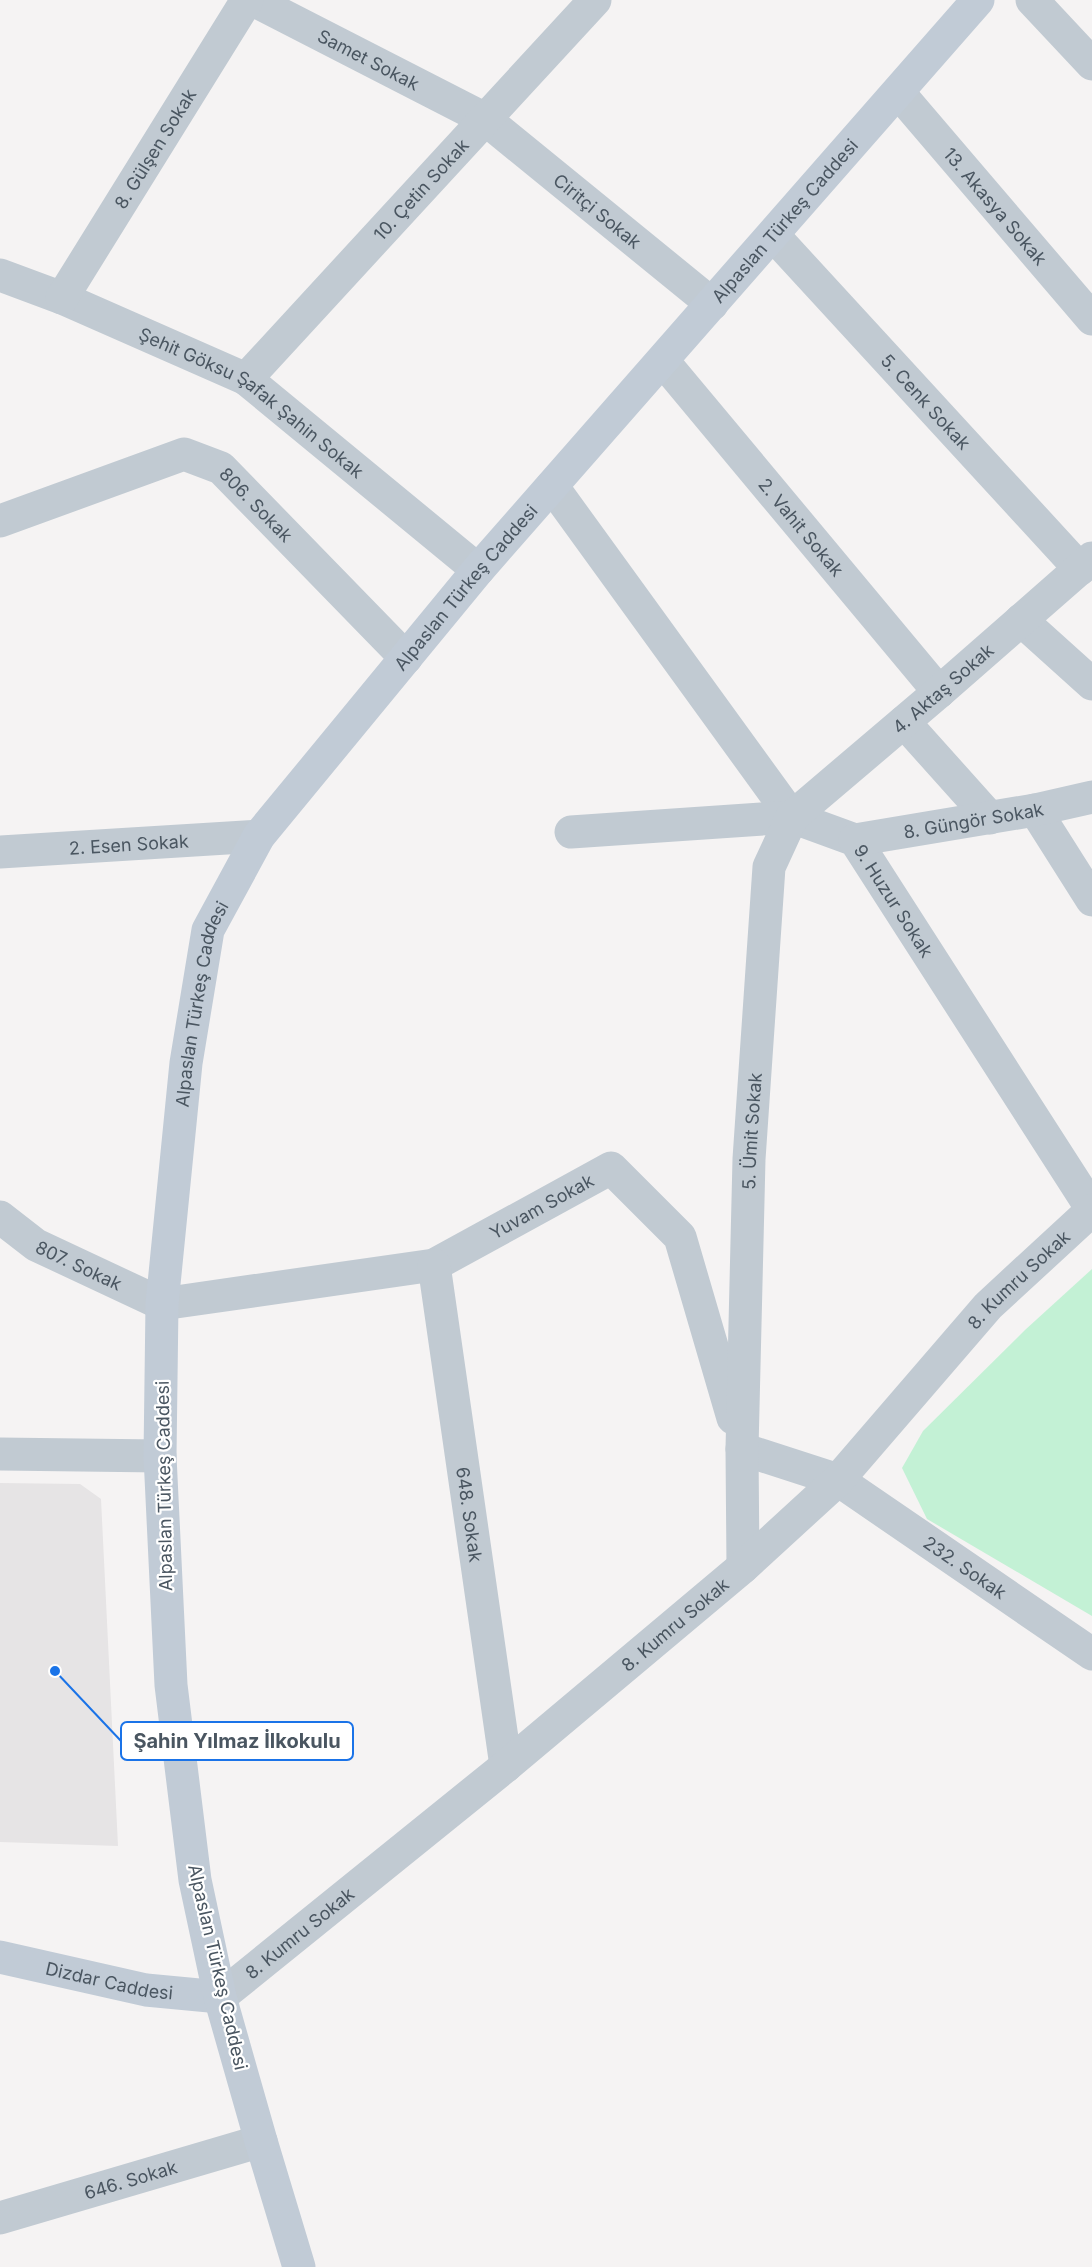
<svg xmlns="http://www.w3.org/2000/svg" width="1092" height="2267" viewBox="0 0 1092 2267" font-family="Inter,sans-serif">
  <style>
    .education { fill: #e6e4e5 }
    .green { fill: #c3f1d5 }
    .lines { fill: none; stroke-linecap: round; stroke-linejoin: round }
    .street { stroke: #c1cad2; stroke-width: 33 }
    .secondary { stroke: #c1cbd6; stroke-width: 33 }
    .labels { text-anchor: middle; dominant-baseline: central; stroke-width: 4.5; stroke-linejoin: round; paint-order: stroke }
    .street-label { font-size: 18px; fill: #4a5661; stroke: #fff }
    .leader { fill: none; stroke: #1a73e8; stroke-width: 2 }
    .callout-dot { fill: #1a73e8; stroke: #fff; stroke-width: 2 }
    .callout { fill: #fff; stroke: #1a73e8; stroke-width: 2 }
    .callout-label { font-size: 20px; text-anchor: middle; font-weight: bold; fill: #4a5661 }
  </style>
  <rect width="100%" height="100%" fill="#f5f3f3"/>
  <path class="education" d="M0,1483L80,1484L101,1499L118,1846L0,1842Z"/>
  <path class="green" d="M1092,1269V1616L927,1519L902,1468L923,1431L1025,1330Z"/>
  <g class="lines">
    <g class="street">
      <path id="s1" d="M253,0L485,119L712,304"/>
      <path d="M1032,0L1092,64"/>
      <path id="s2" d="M898,92L1092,319"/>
      <path id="s3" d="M773,235L1080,569"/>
      <path id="s4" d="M0,275L62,298L246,379L478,570"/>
      <path id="s5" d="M62,298L247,0"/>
      <path id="s6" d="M663,361L939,692"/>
      <path id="s7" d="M246,379L595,0"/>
      <path id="s8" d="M552,486L792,817L855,840L1092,1209"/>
      <path id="s9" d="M0,521L184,454L221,468L406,658"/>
      <path d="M1021,620L1092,684"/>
      <path d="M904,722L990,818"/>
      <path d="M1035,810L1092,900"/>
      <path d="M571,832L792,817"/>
      <path id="s10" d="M855,840L1035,810L1092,797"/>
      <path id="s11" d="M0,852L259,836"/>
      <path id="s12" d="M0,1217L36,1245L162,1304L434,1265L611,1168L680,1237L733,1418"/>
      <path id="s13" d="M434,1265L506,1766"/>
      <path id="s14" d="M742,1449L838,1480L1092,1654"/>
      <path d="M0,1454L160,1456"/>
      <path id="s15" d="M743,1567L742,1449L749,1159L769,867L792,817L939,692L1092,558"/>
      <path id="s16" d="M220,1997L506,1766L743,1567L838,1480L988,1306L1092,1210"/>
      <path id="s17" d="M0,2218L261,2141"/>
    </g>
    <g class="secondary">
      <path id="s18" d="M0,1957L146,1990L220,1997"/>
      <path id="s19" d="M299,2267L261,2141L220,1997L195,1880L171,1685L160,1456L162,1304L186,1063L208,930L259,836L478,570L978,0"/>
    </g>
  </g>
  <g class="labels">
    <g class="street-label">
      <text stroke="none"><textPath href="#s1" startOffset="130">Samet Sokak</textPath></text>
      <text stroke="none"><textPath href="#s5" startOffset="176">8. Gülşen Sokak</textPath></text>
      <text stroke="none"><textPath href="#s7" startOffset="258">10. Çetin Sokak</textPath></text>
      <text stroke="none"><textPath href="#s2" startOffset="150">13. Akasya Sokak</textPath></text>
      <text stroke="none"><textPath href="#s1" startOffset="406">Ciritçi Sokak</textPath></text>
      <text stroke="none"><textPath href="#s19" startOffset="2272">Alpaslan Türkeş Caddesi</textPath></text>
      <text stroke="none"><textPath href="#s3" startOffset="226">5. Cenk Sokak</textPath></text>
      <text stroke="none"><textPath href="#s4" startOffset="284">Şehit Göksu Şafak Şahin Sokak</textPath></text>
      <text stroke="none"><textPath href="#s9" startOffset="286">806. Sokak</textPath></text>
      <text stroke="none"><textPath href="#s6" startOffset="216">2. Vahit Sokak</textPath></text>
      <text stroke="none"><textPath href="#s19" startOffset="1786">Alpaslan Türkeş Caddesi</textPath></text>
      <text stroke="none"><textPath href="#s15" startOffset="954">4. Aktaş Sokak</textPath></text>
      <text stroke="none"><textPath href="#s10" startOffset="120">8. Güngör Sokak</textPath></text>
      <text stroke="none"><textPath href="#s11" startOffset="129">2. Esen Sokak</textPath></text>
      <text stroke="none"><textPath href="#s8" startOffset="548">9. Huzur Sokak</textPath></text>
      <text stroke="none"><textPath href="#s19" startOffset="1282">Alpaslan Türkeş Caddesi</textPath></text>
      <text stroke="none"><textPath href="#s15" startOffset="436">5. Ümit Sokak</textPath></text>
      <text stroke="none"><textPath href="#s12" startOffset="582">Yuvam Sokak</textPath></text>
      <text stroke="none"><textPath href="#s12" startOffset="93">807. Sokak</textPath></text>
      <text stroke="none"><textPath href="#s16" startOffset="1076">8. Kumru Sokak</textPath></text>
      <text transform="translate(164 1486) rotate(-91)">Alpaslan Türkeş Caddesi</text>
      <text stroke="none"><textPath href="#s13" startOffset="252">648. Sokak</textPath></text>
      <text stroke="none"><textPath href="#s14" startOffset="255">232. Sokak</textPath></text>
      <text stroke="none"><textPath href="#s16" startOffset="588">8. Kumru Sokak</textPath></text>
      <text stroke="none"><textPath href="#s16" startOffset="102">8. Kumru Sokak</textPath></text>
      <text transform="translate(218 1967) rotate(77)">Alpaslan Türkeş Caddesi</text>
      <text stroke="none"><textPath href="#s18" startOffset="112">Dizdar Caddesi</textPath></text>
      <text stroke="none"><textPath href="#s17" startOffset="136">646. Sokak</textPath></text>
    </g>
  </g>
  <path class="leader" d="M55 1671L121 1741"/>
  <circle class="callout-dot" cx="55" cy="1671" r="6"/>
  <rect class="callout" x="121" y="1722" width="232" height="38" rx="6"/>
  <g class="callout-label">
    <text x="237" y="1748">Şahin Yılmaz İlkokulu</text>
  </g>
</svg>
